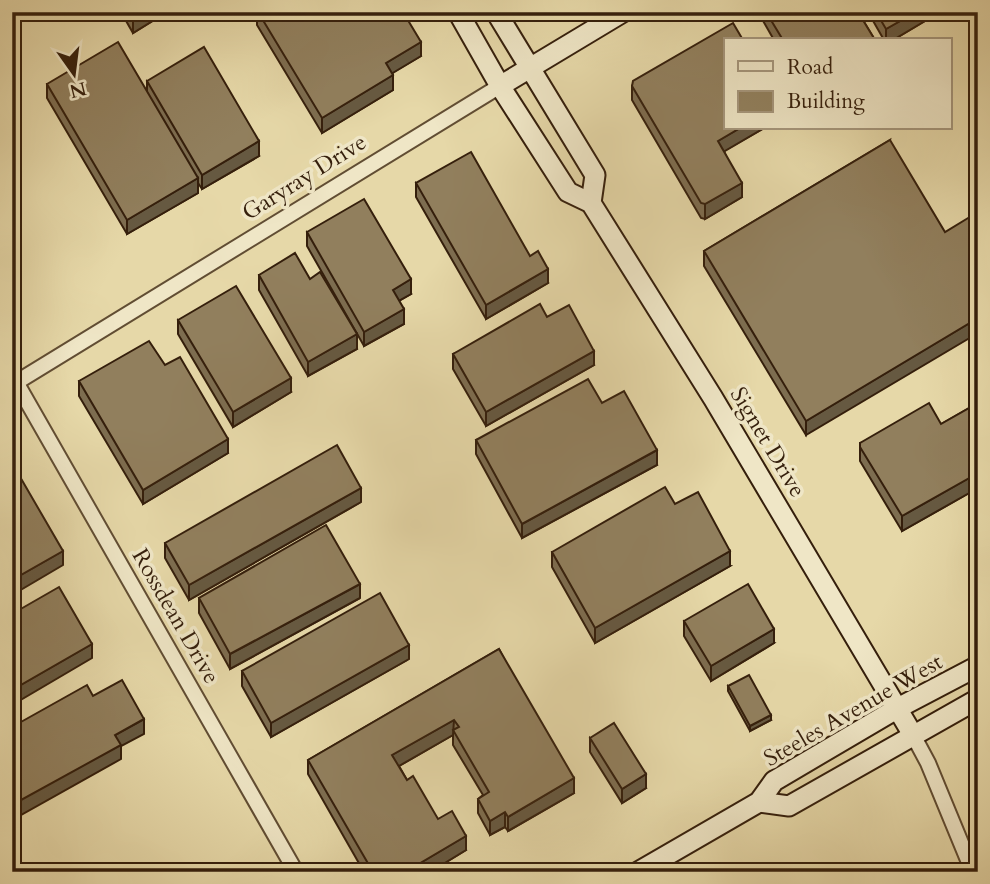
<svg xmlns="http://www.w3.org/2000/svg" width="990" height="884" viewBox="0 0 990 884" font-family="Cardo,serif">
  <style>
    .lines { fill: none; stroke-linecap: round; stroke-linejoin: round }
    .street-casing { stroke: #614d33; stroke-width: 18 }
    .secondary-casing { stroke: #351f0c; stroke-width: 23 }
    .street { stroke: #efe6c6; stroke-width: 14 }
    .secondary { stroke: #efe6c6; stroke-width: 19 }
    .wall { fill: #7d6d50; stroke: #351f0c; stroke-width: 2 }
    .shaded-wall { fill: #665941; stroke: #351f0c; stroke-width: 2 }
    .building { fill: #917f5d; stroke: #351f0c; stroke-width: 2 }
    .labels { text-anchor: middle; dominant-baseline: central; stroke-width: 7; stroke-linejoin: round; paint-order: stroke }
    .street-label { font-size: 23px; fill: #351f0c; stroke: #efe6c6 }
  </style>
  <rect width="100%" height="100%" fill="#e6d8a8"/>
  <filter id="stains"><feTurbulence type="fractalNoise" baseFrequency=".00286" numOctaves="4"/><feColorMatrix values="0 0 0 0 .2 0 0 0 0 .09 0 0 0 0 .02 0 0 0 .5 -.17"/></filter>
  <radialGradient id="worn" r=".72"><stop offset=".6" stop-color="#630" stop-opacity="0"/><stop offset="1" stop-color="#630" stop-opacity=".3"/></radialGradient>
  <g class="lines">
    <g class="street-casing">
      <g id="street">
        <path d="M16,382L296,872"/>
        <path d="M12,385L500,86"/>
        <path d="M913,735L928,763L973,872"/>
      </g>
    </g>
    <g class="secondary-casing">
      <g id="secondary">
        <path d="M458,12L500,86L568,192L591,203L713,398L913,735"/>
        <path d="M496,12L595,175L591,203"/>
        <path d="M500,86L623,12"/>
        <path d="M759,802L789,806L978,699"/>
        <path d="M638,872L759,802L774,781L898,708L978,666"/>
      </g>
    </g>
    <use href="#street" class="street"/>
    <use href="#secondary" class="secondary"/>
  </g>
  <g class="wall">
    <path d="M121,12H167L133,33Z"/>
    <path d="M257,12H392L421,56L392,73L393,90L322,133L257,25Z"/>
    <path d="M758,12H858L875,40H774Z"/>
    <path d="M868,12H940L893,40H884Z"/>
    <path d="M147,81L259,156L202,189L198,183V193L127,234L47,98V84L147,91Z"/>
    <path d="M632,86L726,128H764L724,151L742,197L705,219L701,218L632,100Z"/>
    <path d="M890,140L806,435L704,266V251Z"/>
    <path d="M416,183L548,283L486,319L416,197Z"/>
    <path d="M307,232L411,294L399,301L404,324L364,346L307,246Z"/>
    <path d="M259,275L310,279L357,349L308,376L259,290Z"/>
    <path d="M547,317L594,365L486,426L453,369V354Z"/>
    <path d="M178,320L291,392L233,427L178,334Z"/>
    <path d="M165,365L228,453L143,504L79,396V381Z"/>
    <path d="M602,403L657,465L522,538L476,454V440Z"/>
    <path d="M978,403V504L971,492L902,531L860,461V443L941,424Z"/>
    <path d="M361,502L189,600L165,558V543Z"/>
    <path d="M552,552L730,566L595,643L552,567Z"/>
    <path d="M199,598H360L230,669L199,613Z"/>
    <path d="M684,621L774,643L711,681L684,636Z"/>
    <path d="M499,649L574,793L508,831L505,827L490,835L478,813V799L483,795L453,745V735L399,766L407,780L438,819L466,850L430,872H364L308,774V760Z"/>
    <path d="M409,659L271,737L242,686V671Z"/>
    <path d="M728,686L771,720L750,731L728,691Z"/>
    <path d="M590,738L646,788L622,803L590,752Z"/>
  </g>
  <g class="shaded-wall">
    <path d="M143,12H167L133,33V18Z"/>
    <path d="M916,12H940L893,40H886V29Z"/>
    <path d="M421,42V56L386,77V63Z"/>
    <path d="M393,75V90L322,133V118Z"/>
    <path d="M740,128H764L718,155V141Z"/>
    <path d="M259,141V156L202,189V175Z"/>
    <path d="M198,178V193L127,234V220Z"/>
    <path d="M742,183V197L705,219V204Z"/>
    <path d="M548,269V283L486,319V305Z"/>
    <path d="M411,279V294L393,304V290Z"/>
    <path d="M404,309V324L364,346V332Z"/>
    <path d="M978,318V333L806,435V421Z"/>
    <path d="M357,334V349L308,376V362Z"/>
    <path d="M594,351V365L486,426V412Z"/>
    <path d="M291,378V392L233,427V412Z"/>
    <path d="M228,439V453L143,504V490Z"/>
    <path d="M657,450V465L522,538V524Z"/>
    <path d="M971,477V492L902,531V516Z"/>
    <path d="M361,488V502L189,600V585Z"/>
    <path d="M63,551V565L12,595V580Z"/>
    <path d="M730,551V566L595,643V628Z"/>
    <path d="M360,584V598L230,669V654Z"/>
    <path d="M774,629V643L711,681V666Z"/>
    <path d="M92,644V658L12,705V690Z"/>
    <path d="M409,645V659L271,737V723Z"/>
    <path d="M771,715V720L750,731V726Z"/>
    <path d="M144,719V734L121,746V759L12,820V805L115,735Z"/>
    <path d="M454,720L453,735L392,770V755Z"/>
    <path d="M646,774V788L622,803V789Z"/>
    <path d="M574,778V793L508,831V817Z"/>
    <path d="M505,812V827L490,835V821Z"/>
    <path d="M466,836V850L430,872H405Z"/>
  </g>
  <g class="building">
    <path d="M129,12H143L133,18Z"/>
    <path d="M258,12H392L393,14L396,12H403L421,42L386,63L393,75L322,118Z"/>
    <path d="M766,12H858L875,40H783Z"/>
    <path d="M876,12H916L886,29Z"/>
    <path d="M733,23L743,40H726V128H740L718,141L742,183L705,204L701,203L632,86L633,81Z"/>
    <path d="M118,42L198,178L127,220L47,84Z"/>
    <path d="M204,47L259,141L202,175L147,81Z"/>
    <path d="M890,140L945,232L973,215L978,223V318L806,421L704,251Z"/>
    <path d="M471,152L530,256L538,251L548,269L486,305L416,183Z"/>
    <path d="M364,199L411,279L393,290L404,309L364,332L307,232Z"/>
    <path d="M295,253L310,279L320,272L357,334L308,362L259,275Z"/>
    <path d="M236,286L291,378L233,412L178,320Z"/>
    <path d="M540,304L547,317L569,305L594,351L486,412L453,354Z"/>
    <path d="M149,341L165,365L180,357L228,439L143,490L79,381Z"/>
    <path d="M588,379L602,403L624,391L657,450L522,524L476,440Z"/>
    <path d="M929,403L941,424L978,403V490L971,477L902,516L860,447V443Z"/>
    <path d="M337,445L361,488L189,585L165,543Z"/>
    <path d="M12,463L63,551L12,580Z"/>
    <path d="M665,487L675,504L698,492L730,551L595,628L552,552Z"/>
    <path d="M326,525L360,584L230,654L199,598Z"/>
    <path d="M748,584L774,629L711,666L684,621Z"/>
    <path d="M59,587L92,644L12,690V614Z"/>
    <path d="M380,593L409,645L271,723L242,671Z"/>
    <path d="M499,649L574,778L508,817L505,812L490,821L478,799L489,792L453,730L459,727L454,720L392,755L407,780L413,776L438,819L452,811L466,836L405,872H373L308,760Z"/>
    <path d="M749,675L771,715L750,726L728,686Z"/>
    <path d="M122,680L144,719L115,735L121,745L12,805V727L87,685L93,696Z"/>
    <path d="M614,723L646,774L622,789L590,738Z"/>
    <path d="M52,866L55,872H41Z"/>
  </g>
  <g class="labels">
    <g class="street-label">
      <text transform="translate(304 177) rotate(-32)">Garyray Drive</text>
      <text transform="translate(768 442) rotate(59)">Signet Drive</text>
      <text transform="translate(176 616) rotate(60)">Rossdean Drive</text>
      <text transform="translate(853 710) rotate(-30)">Steeles Avenue West</text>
    </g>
  </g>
  <rect width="990" height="884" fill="none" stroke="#e6d8a8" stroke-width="42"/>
  <rect x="14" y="14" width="962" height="856" fill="none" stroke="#351f0c" stroke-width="3.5"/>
  <rect x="21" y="21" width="948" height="842" fill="none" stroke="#351f0c" stroke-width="2"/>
  <rect x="724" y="38" width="228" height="91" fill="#efe6c6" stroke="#a5967c" stroke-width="2"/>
  <rect x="738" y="61" width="35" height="10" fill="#efe6c6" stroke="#a5967c" stroke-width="2"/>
  <text x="787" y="74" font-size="21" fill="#351f0c">Road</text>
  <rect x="738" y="91" width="35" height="21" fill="#917f5d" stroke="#a5967c" stroke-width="2"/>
  <text x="787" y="108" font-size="21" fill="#351f0c">Building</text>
  <g transform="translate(74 74) rotate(166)" stroke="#efe6c6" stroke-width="5" paint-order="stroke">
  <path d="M0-5L12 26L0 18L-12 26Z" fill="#351f0c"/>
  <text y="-10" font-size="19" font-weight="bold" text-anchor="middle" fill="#351f0c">N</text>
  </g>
  <rect width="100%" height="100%" filter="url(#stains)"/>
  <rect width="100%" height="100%" fill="url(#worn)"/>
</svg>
